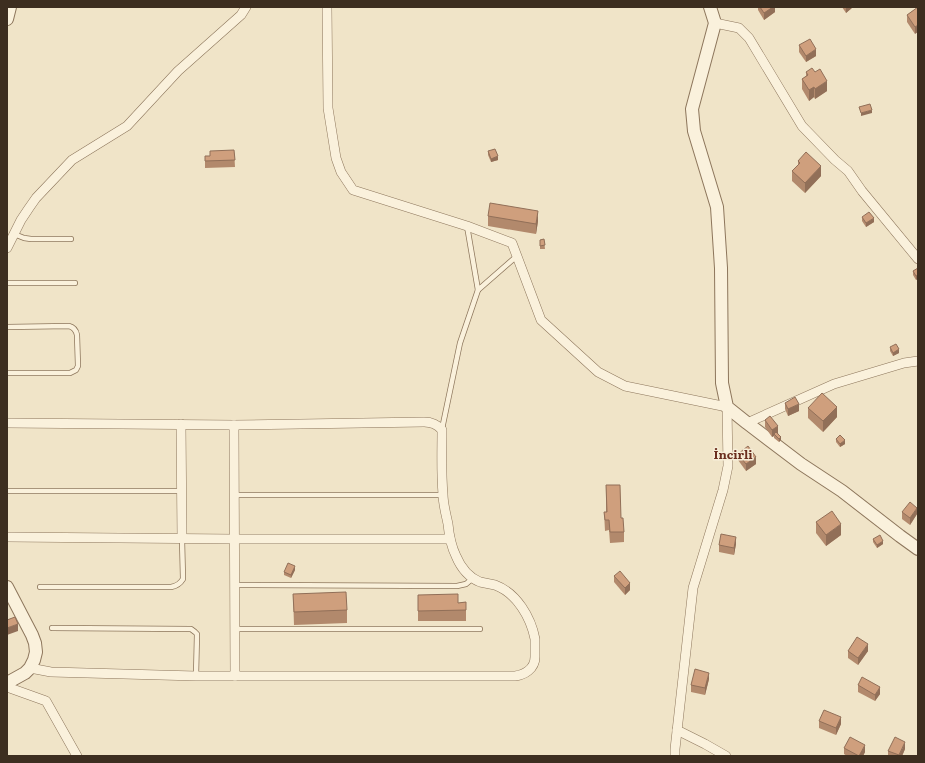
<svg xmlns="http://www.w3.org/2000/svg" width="925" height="763" viewBox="0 0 925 763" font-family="Literata,serif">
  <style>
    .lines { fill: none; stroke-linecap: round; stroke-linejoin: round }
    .service-casing { stroke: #8d765c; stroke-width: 6 }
    .minor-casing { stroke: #8d765c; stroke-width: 10 }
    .tertiary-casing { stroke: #8d765c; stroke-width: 14 }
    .service { stroke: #faf1dc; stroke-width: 4.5 }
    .minor { stroke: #faf1dc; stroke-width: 9 }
    .tertiary { stroke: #faf1dc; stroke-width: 12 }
    .wall { fill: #b2896c }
    .shaded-wall { fill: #916f58 }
    .building { fill: #cf9f7d; stroke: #916f58 }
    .labels { text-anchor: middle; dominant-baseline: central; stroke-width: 3; stroke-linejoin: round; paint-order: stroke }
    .neighbourhood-label { font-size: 12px; font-weight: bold; fill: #6b2e1e; stroke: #f7eed8 }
  </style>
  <rect width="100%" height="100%" fill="#f0e4c8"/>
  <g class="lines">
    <g class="service-casing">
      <g id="service">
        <path d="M467,226L478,290L517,256"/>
        <path d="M14,234L24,238L31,239H71"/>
        <path d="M7,283H75"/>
        <path d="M7,327L69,326C73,327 76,330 77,335L78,366L76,370L70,373H7"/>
        <path d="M442,429L460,343L478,290"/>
        <path d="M7,491H182"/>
        <path d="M234,495H443"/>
        <path d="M234,585L457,586L466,584L473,578"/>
        <path d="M40,587H171C177,586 180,584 183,579L182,539"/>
        <path d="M52,628L191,629L195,632L197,634L196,676"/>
        <path d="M235,629H480"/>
      </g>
    </g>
    <g class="minor-casing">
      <g id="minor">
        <path d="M327,7L328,108L336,158L341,172L353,190L467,226L512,243L541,320L598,372L625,386L727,407L728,466L723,490L693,588L675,749V756"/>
        <path d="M715,23L739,28L749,38L802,126L835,160L848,171L862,191L918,259"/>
        <path d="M7,248L21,220L29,208L36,198L72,160L127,126L178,71L241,15L246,7"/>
        <path d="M7,423L234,425L424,422C432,422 437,424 442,430C442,451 441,472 443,494C443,504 446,514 448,524C449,535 451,546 456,556C461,568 468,577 480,582C485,583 490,584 495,585C517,593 531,618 535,639C535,645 535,651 535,657C535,669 524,675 515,676H196L51,672L30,668"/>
        <path d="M747,423L834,384L904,363L918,361"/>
        <path d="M181,424L182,539"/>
        <path d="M234,425L235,676"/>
        <path d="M7,537L234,539H450"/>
        <path d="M7,687L46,701L77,756"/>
        <path d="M677,730L705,744L726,756"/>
      </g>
    </g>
    <g class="tertiary-casing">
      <g id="tertiary">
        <path d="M710,7L715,23L692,109L694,131L717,207L721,268L722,383L727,407L747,423L801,464L842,491L900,536L918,549"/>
        <path d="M7,19L10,7"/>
        <path d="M7,587L32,635L35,643L36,652L34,660L30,668L25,673L7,683"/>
      </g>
    </g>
    <use href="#service" class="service"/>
    <use href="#minor" class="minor"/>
    <use href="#tertiary" class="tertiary"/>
  </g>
  <g class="wall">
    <path d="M758,7H775V12L764,20L758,10Z"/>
    <path d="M842,7H853L846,13Z"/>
    <path d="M918,7L915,34L907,22V15Z"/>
    <path d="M799,45L816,56L806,62L799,52Z"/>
    <path d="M806,72L827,91L815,99L814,97L809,101L802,89V79L806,76Z"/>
    <path d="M234,150L235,167L205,168V156H210Z"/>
    <path d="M488,151L498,160L491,162L488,155Z"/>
    <path d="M798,161L821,176L805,193L792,181V171L798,165Z"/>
    <path d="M488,216L538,221L536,234L488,226Z"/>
    <path d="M862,217L874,222L866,227L862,221Z"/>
    <path d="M544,239L545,249H540V240Z"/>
    <path d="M918,268L916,280L913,275V271Z"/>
    <path d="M890,347L899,353L893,356L890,351Z"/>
    <path d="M785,403L799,411L788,416L785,409Z"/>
    <path d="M808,408L837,417L823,432L808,418Z"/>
    <path d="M765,420L778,433L781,440L779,442L774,438V436L772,437L765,427Z"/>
    <path d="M836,439L845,444L840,447L836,442Z"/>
    <path d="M738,454L756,464L746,471L738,460Z"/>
    <path d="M606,485L621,518L624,532V542L610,543L609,530L605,531L604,512H606Z"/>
    <path d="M902,512L917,514L910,525L902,519Z"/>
    <path d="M816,522L841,535L826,546L816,533Z"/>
    <path d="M873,539L883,544L877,548L873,542Z"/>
    <path d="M736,544L734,555L719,552V545Z"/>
    <path d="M295,570L291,578L284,575V572Z"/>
    <path d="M614,576L630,590L625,595L614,582Z"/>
    <path d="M293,594L347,610V623L294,625Z"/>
    <path d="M418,595L458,603L466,602V621H418Z"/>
    <path d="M848,651H868L858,665L848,658Z"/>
    <path d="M709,679L705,695L691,692V685Z"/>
    <path d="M858,685L880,694L875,701L858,692Z"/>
    <path d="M819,721L841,724L836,735L819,728Z"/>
    <path d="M844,748L865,752L863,756H847L844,754Z"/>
    <path d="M905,749L902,756H888V751Z"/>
  </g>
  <g class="shaded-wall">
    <path d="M773,7H775V12L764,20V13Z"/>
    <path d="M846,7H853L846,13Z"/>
    <path d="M918,25V32L915,34V27Z"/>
    <path d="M816,49V56L806,62V56Z"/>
    <path d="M827,81V91L815,99V89Z"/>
    <path d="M814,87V97L809,101V90Z"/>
    <path d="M872,110V113L861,116V113Z"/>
    <path d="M498,156V160L491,162V159Z"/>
    <path d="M821,166V176L805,193V183Z"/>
    <path d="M538,211V221L536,234V224Z"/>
    <path d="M874,218V222L866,227V223Z"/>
    <path d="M918,275V279L916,280V276Z"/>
    <path d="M899,349V353L893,356V353Z"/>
    <path d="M799,404V411L788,416V409Z"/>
    <path d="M837,407V417L823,432V421Z"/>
    <path d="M778,426V433L775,435L774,434V436L772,437V430Z"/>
    <path d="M781,437V440L779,442V439Z"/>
    <path d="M845,440V444L840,447V444Z"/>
    <path d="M756,457V464L746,471V464Z"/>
    <path d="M917,508V514L910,525V518Z"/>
    <path d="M841,524V535L826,546V535Z"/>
    <path d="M736,537V544L734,555V548Z"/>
    <path d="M883,541V544L877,548V545Z"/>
    <path d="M295,566V570L291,578V575Z"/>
    <path d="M630,583V590L625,595V588Z"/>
    <path d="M18,624V631L7,635V628Z"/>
    <path d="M868,644V651L858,665V658Z"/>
    <path d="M709,673V679L705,695V688Z"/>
    <path d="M880,687V694L875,701V695Z"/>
    <path d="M841,717V724L836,735V728Z"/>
    <path d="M905,742V749L902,756H899Z"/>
    <path d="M865,745V752L863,756H859Z"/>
  </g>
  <g class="building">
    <path d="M760,7H773L764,13Z"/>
    <path d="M918,7V25L915,27L907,15Z"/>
    <path d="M810,39L816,49L806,56L799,45Z"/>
    <path d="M812,68L815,72L820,69L827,81L815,89L814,87L809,90L802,79L808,75L806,72Z"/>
    <path d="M870,104L872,110L861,113L859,107Z"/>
    <path d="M495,149L498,156L491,159L488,151Z"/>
    <path d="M234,150L235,160L205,161V156H210V151Z"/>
    <path d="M806,152L821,166L805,183L792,171L800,163L798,161Z"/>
    <path d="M490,203L538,211L536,224L488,216Z"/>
    <path d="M869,212L874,218L866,223L862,217Z"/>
    <path d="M544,239L545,245L540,246V240Z"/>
    <path d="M918,268V275L916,276L913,271Z"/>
    <path d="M896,344L899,349L893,353L890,347Z"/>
    <path d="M822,393L837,407L823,421L808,408Z"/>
    <path d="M795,397L799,404L788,409L785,403Z"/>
    <path d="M770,416L778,426L772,430L765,420Z"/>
    <path d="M776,432L781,437L779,439L774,434Z"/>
    <path d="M840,435L845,440L840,444L836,439Z"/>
    <path d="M748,446L756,457L746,464L738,454Z"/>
    <path d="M606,485H620L621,518H623L624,532H610L609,520H605L604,512H607Z"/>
    <path d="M910,502L917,508L910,518L902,512Z"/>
    <path d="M832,511L841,524L826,535L816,522Z"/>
    <path d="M721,534L736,537L734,548L719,545Z"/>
    <path d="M880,535L883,541L877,545L873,539Z"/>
    <path d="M288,563L295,566L291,575L284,572Z"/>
    <path d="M620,571L630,583L625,588L614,576Z"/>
    <path d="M346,592L347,610L294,612L293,594Z"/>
    <path d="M458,594V603L466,602V610L418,611V595Z"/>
    <path d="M15,617L18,624L7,628V620Z"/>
    <path d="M857,637L868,644L858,658L848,651Z"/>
    <path d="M695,669L709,673L705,688L691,685Z"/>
    <path d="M862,677L880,687L875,695L858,685Z"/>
    <path d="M824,710L841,717L836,728L819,721Z"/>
    <path d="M850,737L865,745L859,756L844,748Z"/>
    <path d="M895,737L905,742L899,755L888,751Z"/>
  </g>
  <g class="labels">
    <g class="neighbourhood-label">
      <text x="733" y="454">İncirli</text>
    </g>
  </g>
  <rect width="925" height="763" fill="none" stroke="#3d2e20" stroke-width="16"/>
</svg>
